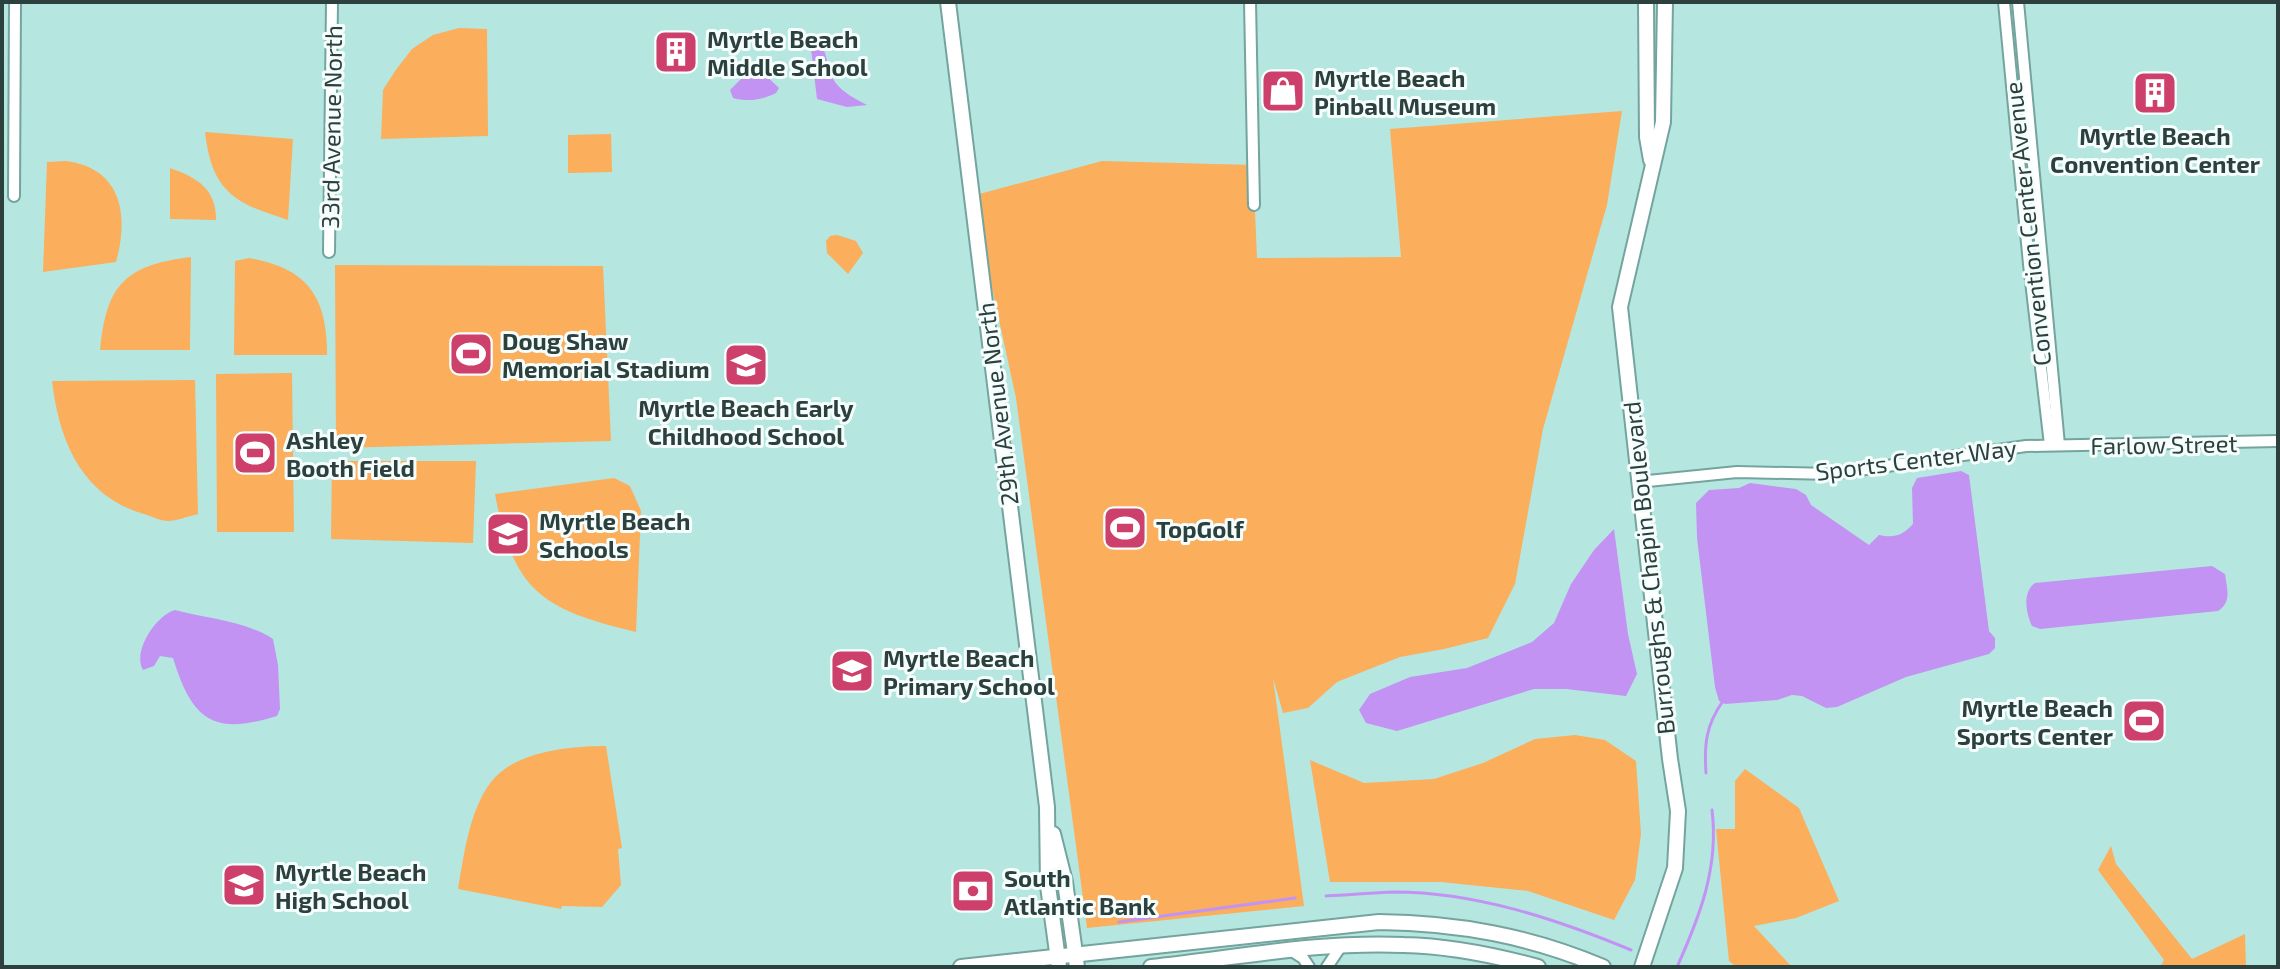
<svg xmlns="http://www.w3.org/2000/svg" width="2280" height="969" viewBox="0 0 2280 969" font-family="'Exo 2',sans-serif">
  <style>
    .green { fill: #fbae5b }
    .water { fill: #c293f2 }
    .lines { fill: none; stroke-linecap: round; stroke-linejoin: round }
    .stream { stroke: #c293f2; stroke-width: 3 }
    .street-casing { stroke: #74a49e; stroke-width: 14 }
    .secondary-casing { stroke: #74a49e; stroke-width: 18 }
    .street { stroke: #fff; stroke-width: 10 }
    .secondary { stroke: #fff; stroke-width: 14 }
    .labels { text-anchor: middle; dominant-baseline: central; stroke-width: 6; stroke-linejoin: round; paint-order: stroke }
    .poi-label { font-size: 24px; font-weight: bold; fill: #2c403d; stroke: #f5fefd; text-anchor: start }
    .street-label { font-size: 24px; fill: #2c403d; stroke: #f5fefd }
  </style>
  <rect width="100%" height="100%" fill="#b5e7e0"/>
  <g class="green">
    <path d="M459,28L487,29L488,136L381,139L383,90L395,71L412,49L433,35Z"/>
    <path d="M1622,111L1607,205L1543,429L1515,584L1488,638L1444,649L1400,657L1337,682L1308,708L1283,713L1273,678L1304,906L1087,928L1016,398L972,196L1102,161L1253,165L1257,258L1401,257L1390,129Z"/>
    <path d="M205,132L293,139L288,220C234,203 212,192 205,132Z"/>
    <path d="M611,134L612,172L568,173V135Z"/>
    <path d="M66,161C122,168 129,216 116,262L43,272L47,162Z"/>
    <path d="M170,168C198,178 216,189 216,220L170,219Z"/>
    <path d="M837,235L856,241L863,253L848,274L827,253L826,241L830,236Z"/>
    <path d="M191,257L190,350H100C106,285 125,265 191,257Z"/>
    <path d="M249,258C308,268 327,297 327,355H234L235,261Z"/>
    <path d="M335,265L603,266L611,441L336,448Z"/>
    <path d="M292,373L294,532H217L216,374Z"/>
    <path d="M195,380L198,514C189,516 177,521 168,521C160,521 151,516 144,514C81,496 59,440 52,381Z"/>
    <path d="M332,461H476L473,543L331,539Z"/>
    <path d="M614,478L630,486L641,511L636,632C543,610 513,592 495,494Z"/>
    <path d="M1575,735L1605,740L1636,761L1641,834L1635,880L1614,920L1528,891L1441,882H1330L1310,760L1364,783L1434,779L1483,763L1535,739Z"/>
    <path d="M606,746L622,848L618,849L621,885L602,907L562,906L561,909L458,889C464,855 469,811 491,782C515,751 570,746 606,746Z"/>
    <path d="M1745,769L1799,808L1839,901L1796,918L1754,926L1792,967H1736L1729,961L1716,829H1735V781Z"/>
    <path d="M2111,846L2116,864L2192,959L2245,934L2246,967H2160L2164,960L2098,870Z"/>
  </g>
  <g class="water">
    <path d="M813,35C829,48 825,66 835,82C843,93 856,99 867,105L847,107L817,99L810,40Z"/>
    <path d="M757,67L779,88L776,93C762,100 748,102 733,98L730,90L752,68Z"/>
    <path d="M1961,471L1969,475L1989,631L1995,638V648L1989,654L1906,677L1837,707L1826,708L1802,696L1792,695L1777,700L1725,704L1719,701L1715,687L1697,538L1696,503L1709,490L1739,488L1750,483L1796,489L1806,495L1811,505L1869,545L1879,535C1894,538 1902,536 1913,524L1912,488L1917,478Z"/>
    <path d="M1614,529L1628,634L1637,674L1626,696L1566,689H1534L1397,731L1366,723L1359,710L1370,694L1410,677L1467,668L1532,642L1554,623L1571,584L1594,550Z"/>
    <path d="M2212,566L2225,574C2227,589 2232,602 2218,611L2040,629L2032,626C2026,613 2022,592 2035,583Z"/>
    <path d="M175,610C208,619 243,620 273,639L278,665L280,709L277,716C213,736 192,720 173,658L160,656L154,666L143,670C132,652 156,615 175,610Z"/>
  </g>
  <g class="lines">
    <g class="stream">
      <path d="M1706,773C1704,744 1706,725 1723,701"/>
      <path d="M1326,896C1348,895 1371,893 1394,892C1475,892 1556,919 1631,950"/>
      <path d="M1119,922L1295,898"/>
      <path d="M1677,967C1700,916 1719,867 1712,810"/>
    </g>
    <g class="street-casing">
      <g id="street">
        <path d="M1250,2L1254,205"/>
        <path d="M2004,2L2029,264L2050,445"/>
        <path d="M2018,2L2059,445"/>
        <path d="M14,196L15,2"/>
        <path d="M329,252L332,2"/>
        <path d="M1638,482L1737,472L1831,474L2026,446L2278,441"/>
        <path d="M1292,951L1303,958L1309,967"/>
        <path d="M1327,967L1341,946"/>
      </g>
    </g>
    <g class="secondary-casing">
      <g id="secondary">
        <path d="M948,2L1047,807L1048,886L1059,967"/>
        <path d="M1646,2L1647,137L1651,160"/>
        <path d="M1053,834L1065,882L1077,967"/>
        <path d="M961,967L1379,922C1458,923 1530,936 1603,967"/>
        <path d="M1151,967C1235,958 1320,941 1404,945C1449,946 1494,955 1538,967"/>
        <path d="M1642,967L1675,868L1678,811L1670,759L1620,307L1663,122L1665,2"/>
      </g>
    </g>
    <use href="#street" class="street"/>
    <use href="#secondary" class="secondary"/>
  </g>
  <defs>
    <g id="building-square" transform="scale(2.3)"><rect x="-9" y="-9" width="18" height="18" rx="4" fill="#ce406c" stroke="#f5fefd"/><path d="M-4-6H4V6H1V3H-1V6H-4ZM-2.5-4.3h1.7v1.8h-1.7ZM.8-4.3h1.7v1.8H.8ZM-2.5-1h1.7V.8h-1.7ZM.8-1h1.7V.8H.8Z" fill="#fff"/></g>
    <g id="shop-square" transform="scale(2.3)"><rect x="-9" y="-9" width="18" height="18" rx="4" fill="#ce406c" stroke="#f5fefd"/><path d="M-5-2.5h2.3a2.7 3.5 0 0 1 5.4 0H5L5.5 6h-11ZM-1.5-2.5h3a1.5 2.3 0 0 0-3 0Z" fill="#fff"/></g>
    <g id="stadium-square" transform="scale(2.3)"><rect x="-9" y="-9" width="18" height="18" rx="4" fill="#ce406c" stroke="#f5fefd"/><path d="M0-5a6.5 5 0 1 0 0 10a6.5 5 0 1 0 0-10ZM-3.5-1.8h7v3.6h-7Z" fill="#fff"/></g>
    <g id="school-square" transform="scale(2.3)"><rect x="-9" y="-9" width="18" height="18" rx="4" fill="#ce406c" stroke="#f5fefd"/><path d="M0-5L7-2L0 1L-7-2ZM-4 1L0 2.5L4 1V4Q0 6-4 4Z" fill="#fff"/></g>
    <g id="bank-square" transform="scale(2.3)"><rect x="-9" y="-9" width="18" height="18" rx="4" fill="#ce406c" stroke="#f5fefd"/><path d="M-6-4H6V4H-6ZM0-2.3a2.3 2.3 0 1 0 0 4.6a2.3 2.3 0 1 0 0-4.6Z" fill="#fff"/></g>
  </defs>
  <g fill-rule="evenodd">
    <use href="#building-square" x="676" y="52"/>
    <use href="#shop-square" x="1283" y="91"/>
    <use href="#building-square" x="2155" y="93"/>
    <use href="#stadium-square" x="471" y="354"/>
    <use href="#school-square" x="746" y="365"/>
    <use href="#stadium-square" x="255" y="453"/>
    <use href="#stadium-square" x="1125" y="528"/>
    <use href="#school-square" x="508" y="534"/>
    <use href="#school-square" x="852" y="671"/>
    <use href="#stadium-square" x="2144" y="721"/>
    <use href="#school-square" x="244" y="885"/>
    <use href="#bank-square" x="973" y="891"/>
  </g>
  <g class="labels">
    <g class="poi-label">
      <text x="707" y="38">Myrtle Beach<tspan x="707" dy="28">Middle School</tspan></text>
      <text x="1314" y="77">Myrtle Beach<tspan x="1314" dy="28">Pinball Museum</tspan></text>
      <text x="2155" y="135" text-anchor="middle">Myrtle Beach<tspan x="2155" dy="28">Convention Center</tspan></text>
      <text x="502" y="340">Doug Shaw<tspan x="502" dy="28">Memorial Stadium</tspan></text>
      <text x="746" y="407" text-anchor="middle">Myrtle Beach Early<tspan x="746" dy="28">Childhood School</tspan></text>
      <text x="286" y="439">Ashley<tspan x="286" dy="28">Booth Field</tspan></text>
      <text x="539" y="520">Myrtle Beach<tspan x="539" dy="28">Schools</tspan></text>
      <text x="1156" y="528">TopGolf</text>
      <text x="883" y="657">Myrtle Beach<tspan x="883" dy="28">Primary School</tspan></text>
      <text x="2113" y="707" text-anchor="end">Myrtle Beach<tspan x="2113" dy="28">Sports Center</tspan></text>
      <text x="275" y="871">Myrtle Beach<tspan x="275" dy="28">High School</tspan></text>
      <text x="1004" y="877">South<tspan x="1004" dy="28">Atlantic Bank</tspan></text>
    </g>
    <g class="street-label">
      <text transform="translate(331 127) rotate(-89)">33rd Avenue North</text>
      <text transform="translate(2027 224) rotate(-96)">Convention Center Avenue</text>
      <text transform="translate(997 404) rotate(-97)">29th Avenue North</text>
      <text transform="translate(2164 444) rotate(-1)">Farlow Street</text>
      <text transform="translate(1916 459) rotate(-7)">Sports Center Way</text>
      <text transform="translate(1648 568) rotate(-96)">Burroughs &amp; Chapin Boulevard</text>
    </g>
  </g>
  <rect width="2280" height="969" fill="none" stroke="#2c403d" stroke-width="8"/>
</svg>
